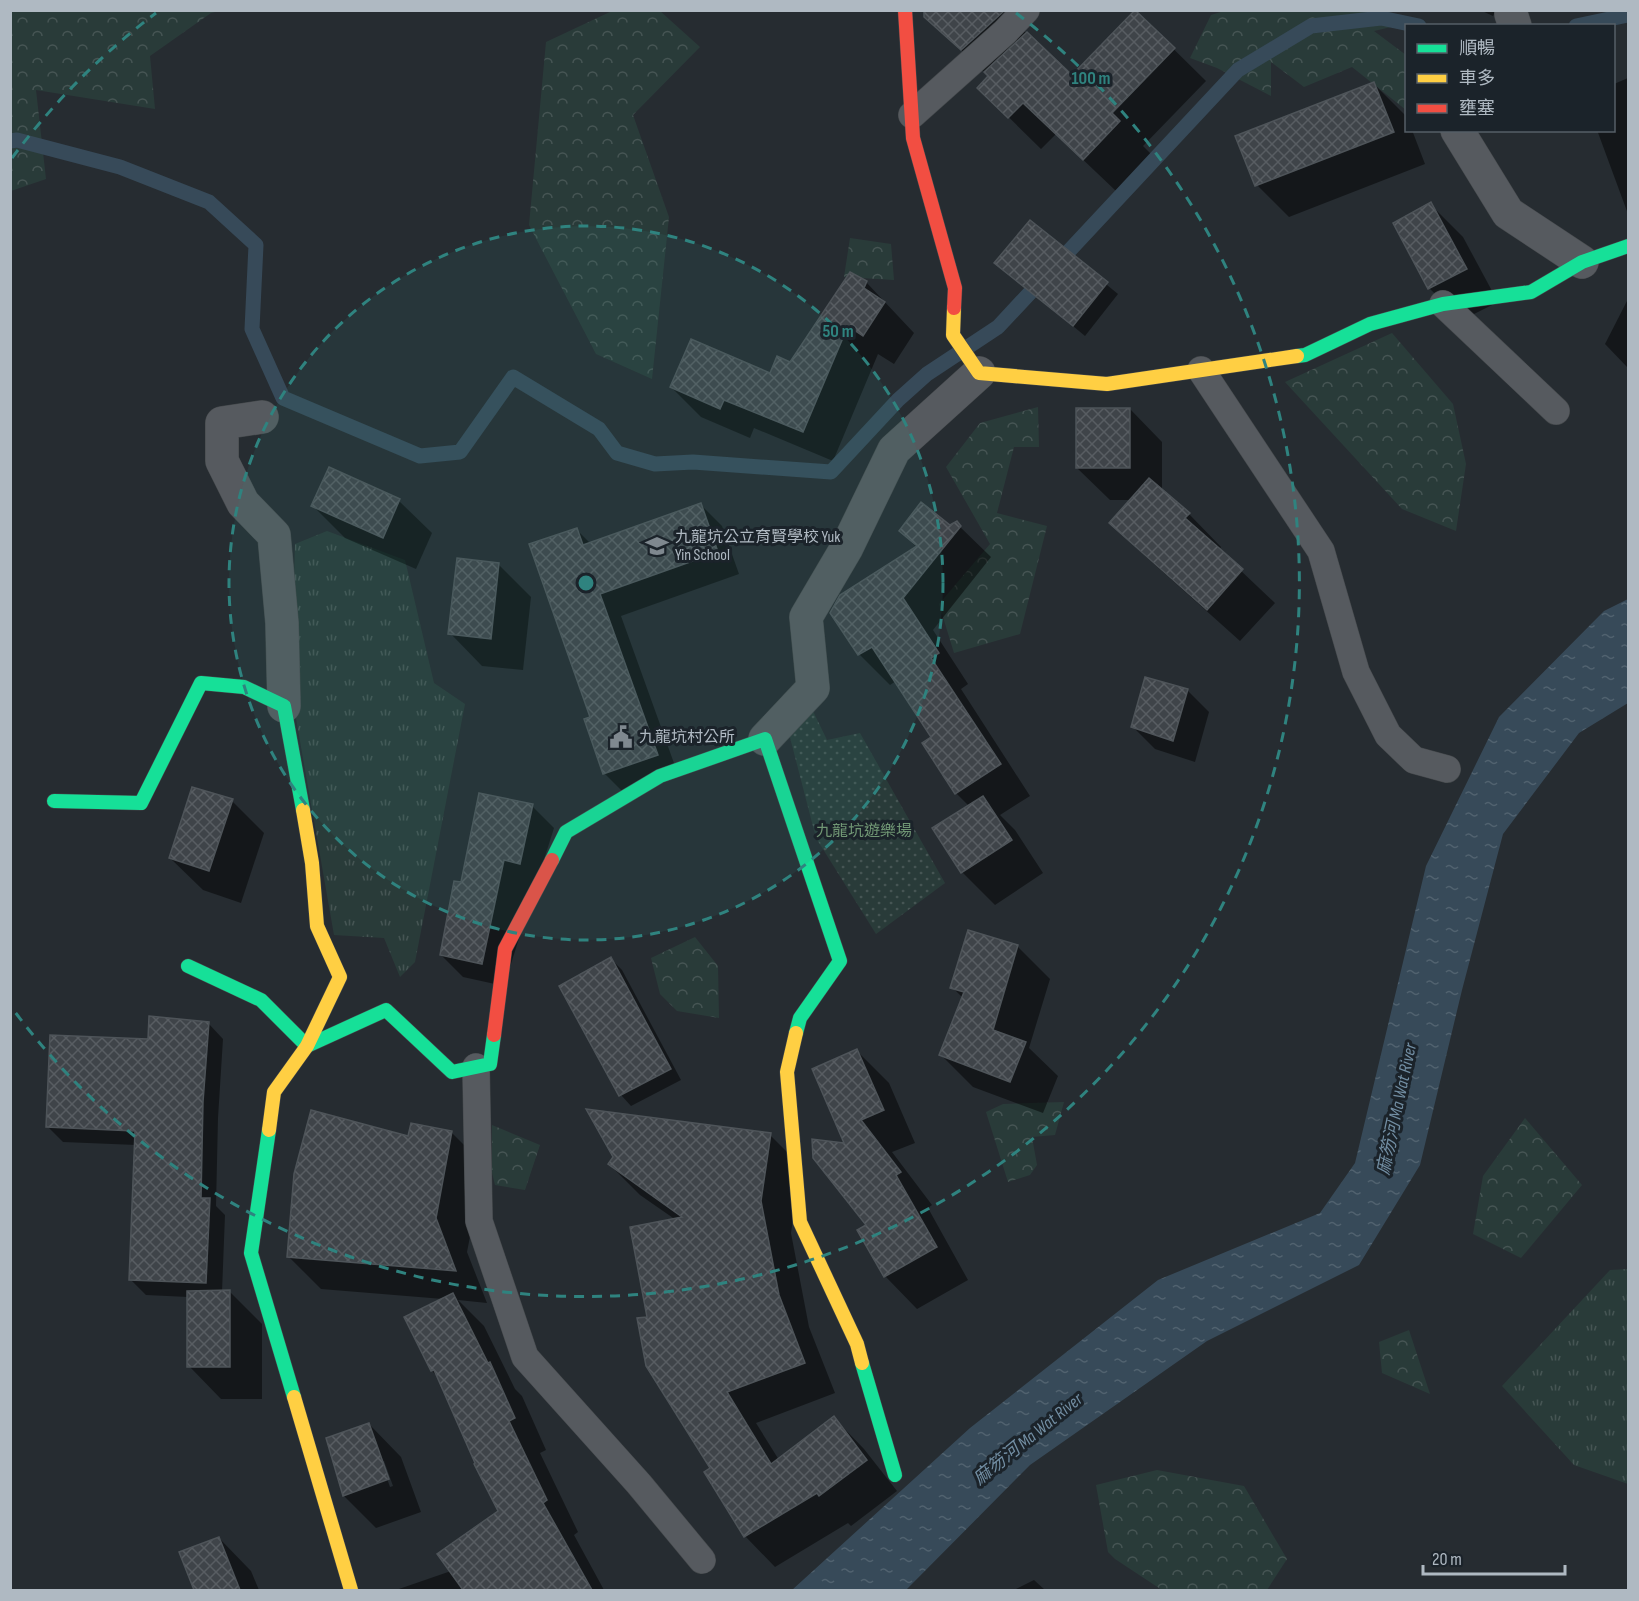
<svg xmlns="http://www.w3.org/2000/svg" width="1639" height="1601" viewBox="0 0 1639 1601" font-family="'Sofia Sans Condensed','Noto Sans TC',sans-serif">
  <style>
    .grass { fill: url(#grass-tufts) }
    .forest { fill: url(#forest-crowns) }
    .park { fill: url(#park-dots) }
    .water { fill: url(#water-ripples) }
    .shadow { fill: #0007; fill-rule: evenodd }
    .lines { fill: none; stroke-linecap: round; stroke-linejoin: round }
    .stream { stroke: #374a59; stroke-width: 15 }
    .building { fill: url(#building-cross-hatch); stroke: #4e5459; stroke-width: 1.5 }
    .lane-casing { stroke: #44484b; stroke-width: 28 }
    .street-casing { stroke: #44484b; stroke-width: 34 }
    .fast-casing { stroke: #44484b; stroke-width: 15 }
    .slow-casing { stroke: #44484b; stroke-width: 15 }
    .jam-casing { stroke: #44484b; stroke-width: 15 }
    .lane { stroke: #565a5f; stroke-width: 27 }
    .street { stroke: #565a5f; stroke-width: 33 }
    .fast { stroke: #16e098; stroke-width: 14 }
    .slow { stroke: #ffcf43; stroke-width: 14 }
    .jam { stroke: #f24e42; stroke-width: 14 }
    .ring { fill: none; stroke: #2f837f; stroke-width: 3; stroke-dasharray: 10 8 }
    .labels { text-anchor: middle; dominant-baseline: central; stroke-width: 6; stroke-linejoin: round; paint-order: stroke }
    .poi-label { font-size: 16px; fill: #afb9c2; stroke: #1b232a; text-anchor: start }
    .park-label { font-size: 16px; fill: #709674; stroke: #1b232a }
    .water-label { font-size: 18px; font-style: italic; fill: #728ea3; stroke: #1b232a }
    .centre { fill: #2f837f; stroke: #1b232a; stroke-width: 3 }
    .ring-label { font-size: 18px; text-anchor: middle; font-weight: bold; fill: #2f837f; stroke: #1b232a; stroke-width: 6; stroke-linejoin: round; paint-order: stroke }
  </style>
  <defs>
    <pattern id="grass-tufts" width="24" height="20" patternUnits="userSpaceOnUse" patternTransform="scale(1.5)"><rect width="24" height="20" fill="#293b39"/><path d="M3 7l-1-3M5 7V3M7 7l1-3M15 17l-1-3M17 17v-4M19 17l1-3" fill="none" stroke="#465554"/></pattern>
    <pattern id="forest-crowns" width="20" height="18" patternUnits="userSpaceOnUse" patternTransform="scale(1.5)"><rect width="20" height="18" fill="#293b39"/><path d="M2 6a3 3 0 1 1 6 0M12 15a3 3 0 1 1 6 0" fill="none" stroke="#465554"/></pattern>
    <pattern id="park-dots" width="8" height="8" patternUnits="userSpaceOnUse" patternTransform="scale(1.5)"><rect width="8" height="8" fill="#293b39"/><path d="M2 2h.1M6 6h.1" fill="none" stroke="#465554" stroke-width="1.8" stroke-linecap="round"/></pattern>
    <pattern id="water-ripples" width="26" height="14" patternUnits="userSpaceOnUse" patternTransform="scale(1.5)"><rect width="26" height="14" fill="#374a59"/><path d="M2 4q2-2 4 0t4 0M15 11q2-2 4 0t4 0" fill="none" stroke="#51626f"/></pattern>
    <pattern id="building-cross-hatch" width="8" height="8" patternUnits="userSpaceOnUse" patternTransform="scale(1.5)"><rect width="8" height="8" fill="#3f4449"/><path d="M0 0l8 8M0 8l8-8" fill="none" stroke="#585d62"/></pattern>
  </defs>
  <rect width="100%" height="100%" fill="#262c31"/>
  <g class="grass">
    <path d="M327,531L405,560L434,683L465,704L415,962L400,977L384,938L334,935L296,718L293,616L295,544Z"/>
    <path d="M1628,1269V1484L1574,1465L1502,1386L1610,1270Z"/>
  </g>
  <g class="forest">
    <path d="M10,11L11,10L219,11L211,13L150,56L155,109L36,90L46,179L11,191Z"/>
    <path d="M612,11H660L700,47L633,115L669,217L652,379L596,354L529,225L546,42Z"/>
    <path d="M1224,11H1390L1391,27L1374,31L1406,55V110L1352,67L1304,87L1271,62V96L1217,68L1190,58L1211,15Z"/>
    <path d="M850,238L891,244L894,280L844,277Z"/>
    <path d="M1392,333L1453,404L1466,464L1456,531L1402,509L1285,382Z"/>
    <path d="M1038,407L1039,447H1014L997,513L1047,526L1020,634L954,653L939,604L990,544L946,467L980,423Z"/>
    <path d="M695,937L718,966L719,1018L677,1011L660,994L651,958Z"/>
    <path d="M1064,1102L1055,1135L1032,1137L1037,1165L1030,1175L1008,1182L986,1112L1003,1104Z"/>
    <path d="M1525,1118L1582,1185L1521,1258L1473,1234L1483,1176Z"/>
    <path d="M492,1125L540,1145L525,1190L495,1185L492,1173Z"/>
    <path d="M1409,1330L1430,1394L1382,1373L1379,1342Z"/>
    <path d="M1157,1470L1244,1486L1287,1559L1267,1590H1162L1115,1559L1108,1552L1096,1485Z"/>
  </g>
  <path class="park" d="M812,709L827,740L860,733L945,883L876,934L816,838L786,722Z"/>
  <path class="water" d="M1628,599V703L1579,733L1503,834L1462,990L1420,1165L1359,1265L1207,1341L1030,1465L906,1590H792L970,1428L1158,1280L1320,1213L1355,1163L1426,866L1499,717L1604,611Z"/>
  <g class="shadow">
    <path d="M1002,10L1072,77L1136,12L1206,81L1143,146L1151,154L1116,191L1056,134L1041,149L979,88L989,77L926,16Z"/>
    <path d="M1480,10H1496L1493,16Z"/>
    <path d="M1628,78V214L1597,130H1614V84Z"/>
    <path d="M1374,84L1406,116V130H1412L1425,164L1289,217L1257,185Z"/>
    <path d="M1430,204L1463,237L1498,302L1462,320L1429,288Z"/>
    <path d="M1030,222L1118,294L1085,336L997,263Z"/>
    <path d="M866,282L914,333L894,364L878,354L833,461L754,428L750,438L701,417L671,387L771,375L791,364Z"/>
    <path d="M1628,299V368L1605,344Z"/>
    <path d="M1130,409L1162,442V491L1189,514L1221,547L1219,550L1275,603L1240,641L1144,555L1111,523L1132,500H1110L1077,468Z"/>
    <path d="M399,501L432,533L416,569L345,538L313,506Z"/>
    <path d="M700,504L722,526L739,574L621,616L679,777L626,795L604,773L592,718L576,529L591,544Z"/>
    <path d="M956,523L991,557L933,630L968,684L961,689L1030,796L1000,815L1015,830L1043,873L995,905L962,872L934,828L969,806L956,793L933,738L896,681L890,685L860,655L832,613L917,548L901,531L950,527Z"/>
    <path d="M499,565L531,597L523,670L482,666L450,633Z"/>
    <path d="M1187,690L1209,712L1195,762L1155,749L1133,727Z"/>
    <path d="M232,801L264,833L241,903L203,890L170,858Z"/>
    <path d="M532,806L554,828L504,986L463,977L441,955L462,884Z"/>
    <path d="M969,932L1018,947L1050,979L1029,1048L1058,1076L1043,1113L973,1087L941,1055L963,998L952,987Z"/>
    <path d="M611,959L622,970L681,1080L631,1106L621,1095L561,986Z"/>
    <path d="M208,1023L223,1039L218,1118L216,1206L225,1215L222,1292H230L262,1324V1399H221L189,1366L188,1297L146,1295L131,1280L136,1145L63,1142L47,1126L150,1041Z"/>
    <path d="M857,1051L889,1083L915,1143L892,1152L932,1205L928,1208L968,1280L917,1309L885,1276L868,1226L846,1145Z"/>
    <path d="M412,1125L452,1133L484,1165L467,1252L487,1303L458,1300L484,1326L515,1389L522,1396L546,1450L540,1453L578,1532L574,1535L604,1590H396L451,1571L499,1512L440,1379L432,1371L443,1299L321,1289L289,1257L410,1138Z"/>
    <path d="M770,1135L801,1166L791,1233L809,1327L835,1393L756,1423L779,1460L834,1418L864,1449L897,1491L851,1526L848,1523L775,1567L745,1536L712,1469L649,1318L676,1220L640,1195L609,1164Z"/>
    <path d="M369,1424L401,1457L421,1512L376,1528L344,1496ZM381,1461H384L393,1486L390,1487Z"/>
    <path d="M219,1538L251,1571L259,1590H196L181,1553Z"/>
    <path d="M1034,1580L1045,1590H1014Z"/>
  </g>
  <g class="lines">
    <g class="stream">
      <path d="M1576,26L1628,15"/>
      <path d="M10,141L17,140L120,167L209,202L256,245L252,329L283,398L420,456L460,452L513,377L599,429L617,453L655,464L693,462L831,472L898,400L927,374L998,327L1238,70L1311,26L1381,18L1419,26"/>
    </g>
  </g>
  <g class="building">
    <path d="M924,10H1004V11L961,50L924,17Z"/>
    <path d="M1135,10L1175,48L1112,113L1120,121L1083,160L1023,103L1008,118L977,88L988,76L984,72L1027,32L1072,75Z"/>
    <path d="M1374,82L1394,132L1255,186L1235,136Z"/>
    <path d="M1431,202L1467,269L1428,289L1393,223Z"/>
    <path d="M1030,220L1108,282L1073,326L994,263Z"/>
    <path d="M850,272L867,281L864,288L885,302L863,336L848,326L803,432L724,400L720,409L670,387L691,339L770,373L777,356L790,362Z"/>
    <rect x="1076" y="408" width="54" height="60"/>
    <path d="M329,467L400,499L383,538L311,506Z"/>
    <path d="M1149,478L1190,513L1185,518L1243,569L1207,610L1109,523Z"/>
    <path d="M921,502L950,525L957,521L961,526L903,598L939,653L931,658L1001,764L955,794L922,743L931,737L872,647L858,655L830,613L840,595L917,546L899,531Z"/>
    <path d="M701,503L718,552L600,594L658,755L603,774L584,719L590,717L529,544L577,528L583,545Z"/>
    <path d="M457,558L499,563L491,639L448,634Z"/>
    <path d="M1145,677L1188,689L1173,741L1131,727Z"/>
    <path d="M192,787L233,799L209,871L169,858Z"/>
    <path d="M479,793L533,804L520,864L504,860L482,964L440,955L454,881L461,882Z"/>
    <path d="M983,796L1012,840L961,873L932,828Z"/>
    <path d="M968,930L1018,945L993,1030L1026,1042L1010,1082L939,1055L964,992L950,988Z"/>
    <path d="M611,957L671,1069L619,1096L559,986Z"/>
    <path d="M149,1016L209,1022L203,1102L201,1198H210L206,1283L129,1280L135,1131L46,1127L50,1035L148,1039Z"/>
    <path d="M857,1049L884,1110L861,1120L901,1172L896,1175L937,1247L884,1277L857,1230L866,1225L813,1158L812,1139L844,1143L812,1069Z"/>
    <path d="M586,1109L771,1133L761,1201L779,1295L805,1363L727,1392L771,1464L834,1416L867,1460L819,1496L817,1493L744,1537L704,1472L710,1468L646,1366L637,1318L647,1317L630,1227L682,1217L608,1164L613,1157Z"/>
    <path d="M311,1110L408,1136L411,1123L452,1131L436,1218L456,1271L287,1257L294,1174Z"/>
    <path d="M230,1290V1367H187V1291Z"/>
    <path d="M453,1293L488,1363L490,1362L515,1418L509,1421L547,1500L543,1503L592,1590H463L437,1554L498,1511L474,1464L475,1463L434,1370L431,1371L404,1317Z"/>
    <path d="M369,1423L389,1479L343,1496L326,1438Z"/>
    <path d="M219,1537L240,1590H194L179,1552Z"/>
  </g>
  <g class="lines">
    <g class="lane-casing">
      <g id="lane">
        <path d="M912,115L1005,32L1026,10"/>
        <path d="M1443,304L1556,411"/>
        <path d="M1201,370L1321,551L1356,672L1388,735L1414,760L1447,769"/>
        <path d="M476,1067L479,1221L525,1357L639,1484L702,1560"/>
      </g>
    </g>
    <g class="street-casing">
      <g id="street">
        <path d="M1511,14L1515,26"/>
        <path d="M1457,130L1508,213L1582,262"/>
        <path d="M262,417L222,423V461L243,503L274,535L282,623L284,706"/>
        <path d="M765,739L813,688L806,617L846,549L894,450L979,373"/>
      </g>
    </g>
    <g class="fast-casing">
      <g id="fast">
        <path d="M1297,356L1305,355L1370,324L1443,304L1531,292L1582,262L1628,246"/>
        <path d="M54,801L141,803L201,683L244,687L284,706L303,810"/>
        <path d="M552,860L566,832L660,776L765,739L840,961L800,1018L796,1033"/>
        <path d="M188,966L261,1000L307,1046L386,1010L452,1072L490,1064L494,1035"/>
        <path d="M269,1130L251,1253L294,1397"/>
        <path d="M862,1363L895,1475"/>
      </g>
    </g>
    <g class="slow-casing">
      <g id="slow">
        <path d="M954,308L953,335L979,373L1107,384L1297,356"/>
        <path d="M796,1033L787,1072L800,1222L857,1344L862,1363"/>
        <path d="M269,1130L274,1092L307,1046L340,977L317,926L312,863L303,810"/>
        <path d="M294,1397L351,1590"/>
      </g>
    </g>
    <g class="jam-casing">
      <g id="jam">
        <path d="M905,10L913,138L955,288L954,308"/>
        <path d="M494,1035L505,949L552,860"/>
      </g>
    </g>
    <use href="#lane" class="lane"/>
    <use href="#street" class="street"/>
    <use href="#fast" class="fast"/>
    <use href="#slow" class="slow"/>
    <use href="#jam" class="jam"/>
  </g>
  <circle cx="586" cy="583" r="357" fill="#2f837f" fill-opacity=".12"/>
  <g class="ring">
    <circle cx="586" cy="583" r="357"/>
    <path d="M12 158A714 714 0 0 1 156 13M1016 13A714 714 0 1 1 12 1008"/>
  </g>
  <defs>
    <g id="school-bare" transform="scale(1.8)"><path d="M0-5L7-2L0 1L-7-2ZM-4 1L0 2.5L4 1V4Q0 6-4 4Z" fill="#7f888f" stroke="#1b232a" stroke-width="2.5" paint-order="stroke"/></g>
    <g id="civic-bare" transform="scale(1.8)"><path d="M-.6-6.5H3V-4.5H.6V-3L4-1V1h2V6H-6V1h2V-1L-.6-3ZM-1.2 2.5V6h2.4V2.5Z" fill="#7f888f" stroke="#1b232a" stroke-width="2.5" paint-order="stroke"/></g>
  </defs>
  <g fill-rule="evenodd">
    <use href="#school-bare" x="657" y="546"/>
    <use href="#civic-bare" x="621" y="737"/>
  </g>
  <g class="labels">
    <g class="poi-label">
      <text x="675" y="537">九龍坑公立育賢學校 Yuk<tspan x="675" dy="18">Yin School</tspan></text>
      <text x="639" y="737">九龍坑村公所</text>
    </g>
    <g class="park-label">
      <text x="864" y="831">九龍坑遊樂場</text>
    </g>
    <g class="water-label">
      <text transform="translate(1397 1109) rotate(-78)">麻笏河 Ma Wat River</text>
      <text transform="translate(1028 1439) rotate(-39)">麻笏河 Ma Wat River</text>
    </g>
  </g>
  <circle cx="586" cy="583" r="9" class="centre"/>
  <g class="ring-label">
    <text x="1091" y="84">100 m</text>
    <text x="838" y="337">50 m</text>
  </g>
  <rect width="1639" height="1601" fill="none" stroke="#afb9c2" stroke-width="24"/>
  <rect x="1405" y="24" width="210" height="108" fill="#1b232a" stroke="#565f67" stroke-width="1.5"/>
  <rect x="1417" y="44" width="30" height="9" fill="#16e098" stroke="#565f67" stroke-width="1.5"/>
  <text x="1459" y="54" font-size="18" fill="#afb9c2">順暢</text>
  <rect x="1417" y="74" width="30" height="9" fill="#ffcf43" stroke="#565f67" stroke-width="1.5"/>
  <text x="1459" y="84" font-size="18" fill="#afb9c2">車多</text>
  <rect x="1417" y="104" width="30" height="9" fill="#f24e42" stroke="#565f67" stroke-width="1.5"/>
  <text x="1459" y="114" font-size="18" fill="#afb9c2">壅塞</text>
  <path d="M1423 1565v9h142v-9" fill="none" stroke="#afb9c2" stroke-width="3"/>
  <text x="1432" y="1565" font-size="18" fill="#afb9c2" stroke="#1b232a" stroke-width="4.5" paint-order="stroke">20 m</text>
</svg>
